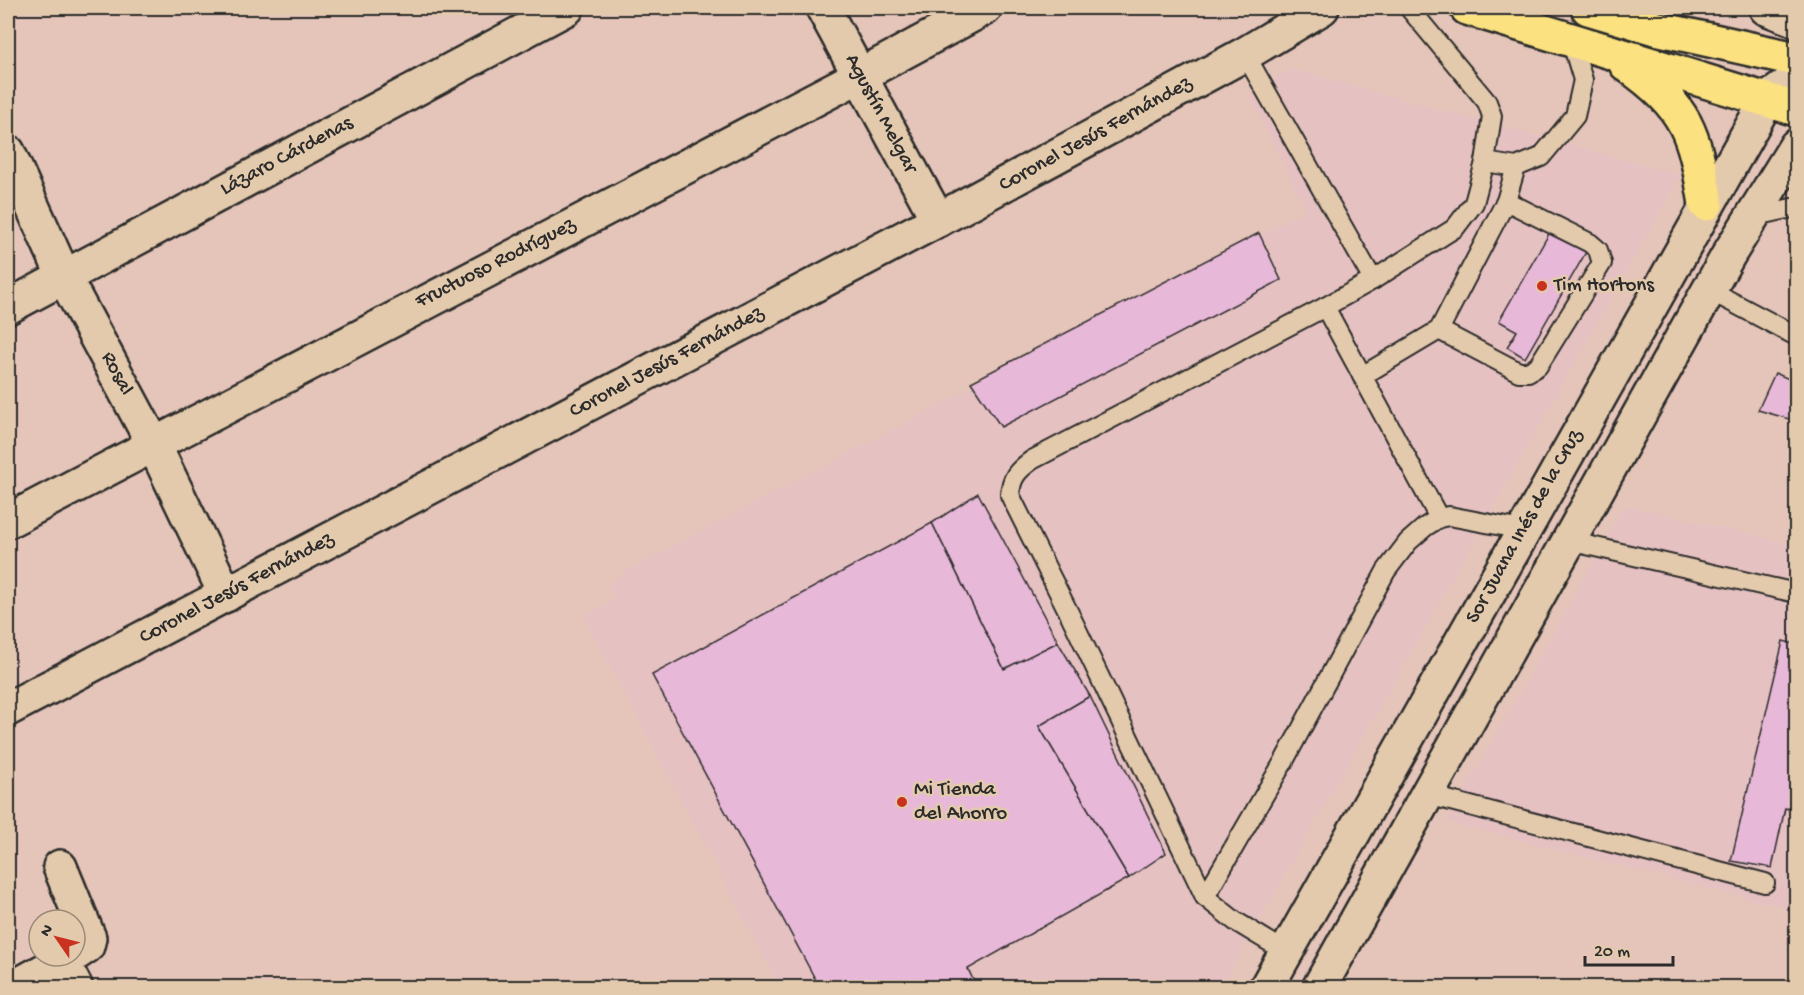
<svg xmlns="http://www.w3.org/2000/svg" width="1804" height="995" viewBox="0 0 1804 995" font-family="'Gochi Hand',sans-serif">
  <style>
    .built { fill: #e6c1c2 }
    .building { fill: #e8b8d8; stroke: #2b2b2b; stroke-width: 1.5 }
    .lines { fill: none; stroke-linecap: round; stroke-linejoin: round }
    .lane-casing { stroke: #2b2b2b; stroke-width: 22 }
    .street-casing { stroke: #2b2b2b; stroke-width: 38 }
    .secondary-casing { stroke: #2b2b2b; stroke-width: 38 }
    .primary-casing { stroke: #2b2b2b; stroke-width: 38 }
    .lane { stroke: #e4caac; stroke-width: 18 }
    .street { stroke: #e4caac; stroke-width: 33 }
    .secondary { stroke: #e4caac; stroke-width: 33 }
    .primary { stroke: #fbe180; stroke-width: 33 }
    .poi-dot { fill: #c8321e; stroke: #e4caac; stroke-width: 2 }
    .labels { text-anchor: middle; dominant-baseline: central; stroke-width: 5; stroke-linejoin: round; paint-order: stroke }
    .street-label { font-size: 21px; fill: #2b2b2b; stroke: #e4caac }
    .poi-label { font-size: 21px; fill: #2b2b2b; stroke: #e4caac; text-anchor: start }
  </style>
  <rect width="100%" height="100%" fill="#e5c5b9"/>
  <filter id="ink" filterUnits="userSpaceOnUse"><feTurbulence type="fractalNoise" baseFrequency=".0167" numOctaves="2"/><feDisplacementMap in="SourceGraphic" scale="12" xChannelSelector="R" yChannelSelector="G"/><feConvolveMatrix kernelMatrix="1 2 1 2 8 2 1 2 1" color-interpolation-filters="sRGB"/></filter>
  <g filter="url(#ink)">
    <g class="built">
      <path d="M1291,69L1681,175L1222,987H780L583,616L614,599L608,586L624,572L1306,210L1249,95Z"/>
      <path d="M1625,505L1796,545V911L1447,822Z"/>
    </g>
    <g class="building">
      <path d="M1550,232L1586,252L1525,358L1507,347L1517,331L1499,321Z"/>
      <path d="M1259,233L1281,280L1001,427L971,382Z"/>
      <path d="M1775,373L1796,382V421L1758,410Z"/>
      <path d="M978,493L1058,642L1004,669L932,523Z"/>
      <path d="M932,523L1004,669L1058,642L1090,696L1039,726L1129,878L968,969L977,988H820L652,675Z"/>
      <path d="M1783,641L1796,644V811L1785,808L1772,868L1731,861Z"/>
      <path d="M1090,696L1166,853L1129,878L1039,726Z"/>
      <path d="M1796,880V911L1788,909Z"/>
    </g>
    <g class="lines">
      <g class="lane-casing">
        <g id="lane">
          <path d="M1245,54L1373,280"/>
          <path d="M1485,162L1516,167L1541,157L1575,116L1583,80L1571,40"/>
          <path d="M1752,217L1796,207"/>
          <path d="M1709,290L1796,336"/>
          <path d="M1325,307L1439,518"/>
          <path d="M1439,330L1519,372H1528L1538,366L1602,263L1598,250L1590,243L1506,201"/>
          <path d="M1362,376L1439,330L1506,201L1516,167"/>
          <path d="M1569,541L1796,593"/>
          <path d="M1428,795L1765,883"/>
          <path d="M1205,897L1070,615L1010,495C1011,477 1018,470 1032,460L1325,307L1373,280L1455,228L1474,203L1485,162L1492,116L1487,102L1409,8"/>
          <path d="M1286,952L1235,921L1205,897L1284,761L1386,571L1408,542L1425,527L1439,518L1449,516L1523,530"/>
        </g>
      </g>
      <g class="street-casing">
        <g id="street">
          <path d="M823,8L938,220"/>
          <path d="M1766,8L1796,20"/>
          <path d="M8,152L64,277L153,443L226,595"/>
          <path d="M8,521L859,76L985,8"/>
          <path d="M60,867L89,938L87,946L75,954"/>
          <path d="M62,961L76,988"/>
          <path d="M13,988L71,956"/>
        </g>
      </g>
      <g class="secondary-casing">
        <g id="secondary">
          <path d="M8,307L567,8"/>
          <path d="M8,709L938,220L1245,54L1322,8"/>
          <path d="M1266,988L1767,100L1796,78"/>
          <path d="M1319,988L1729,254L1796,146"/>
        </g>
      </g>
      <g class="primary-casing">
        <g id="primary">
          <path d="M1467,8L1796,109"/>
          <path d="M1588,8L1655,28L1796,59"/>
          <path d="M1626,64C1688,108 1694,132 1706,204"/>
        </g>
      </g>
      <use href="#lane" class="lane"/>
      <use href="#street" class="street"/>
      <use href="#secondary" class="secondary"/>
      <use href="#primary" class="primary"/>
    </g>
  </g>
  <g class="poi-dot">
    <circle cx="1542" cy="286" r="6"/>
    <circle cx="902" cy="802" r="6"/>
  </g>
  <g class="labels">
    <g class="street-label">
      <text transform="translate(880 114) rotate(62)">Agustín Melgar</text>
      <text transform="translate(1096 135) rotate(-29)">Coronel Jesús Fernández</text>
      <text transform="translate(287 157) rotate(-28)">Lázaro Cárdenas</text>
      <text transform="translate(496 264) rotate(-27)">Fructuoso Rodríguez</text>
      <text transform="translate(667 363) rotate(-28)">Coronel Jesús Fernández</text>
      <text transform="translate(116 374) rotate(62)">Rosal</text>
      <text transform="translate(1525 527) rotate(-61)">Sor Juana Inés de la Cruz</text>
      <text transform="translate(237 589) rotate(-28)">Coronel Jesús Fernández</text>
    </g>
    <g class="poi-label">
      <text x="1554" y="286">Tim Hortons</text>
      <text x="914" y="790">Mi Tienda<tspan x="914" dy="24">del Ahorro</tspan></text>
    </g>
  </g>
  <rect width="1804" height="995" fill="none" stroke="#e4caac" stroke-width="30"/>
  <rect x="15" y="15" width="1774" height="965" fill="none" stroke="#2b2b2b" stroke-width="2" filter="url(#ink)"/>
  <g transform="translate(57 938) rotate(305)"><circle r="28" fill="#e4caac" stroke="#9a8a78" stroke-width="1.5"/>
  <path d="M0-4.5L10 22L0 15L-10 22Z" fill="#c8321e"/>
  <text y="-9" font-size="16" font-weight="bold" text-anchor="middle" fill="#2b2b2b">N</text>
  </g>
  <path d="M1585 956v9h88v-9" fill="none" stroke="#2b2b2b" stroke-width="3"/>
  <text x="1594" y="956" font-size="18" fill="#2b2b2b" stroke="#e4caac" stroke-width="4.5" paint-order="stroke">20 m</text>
</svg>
